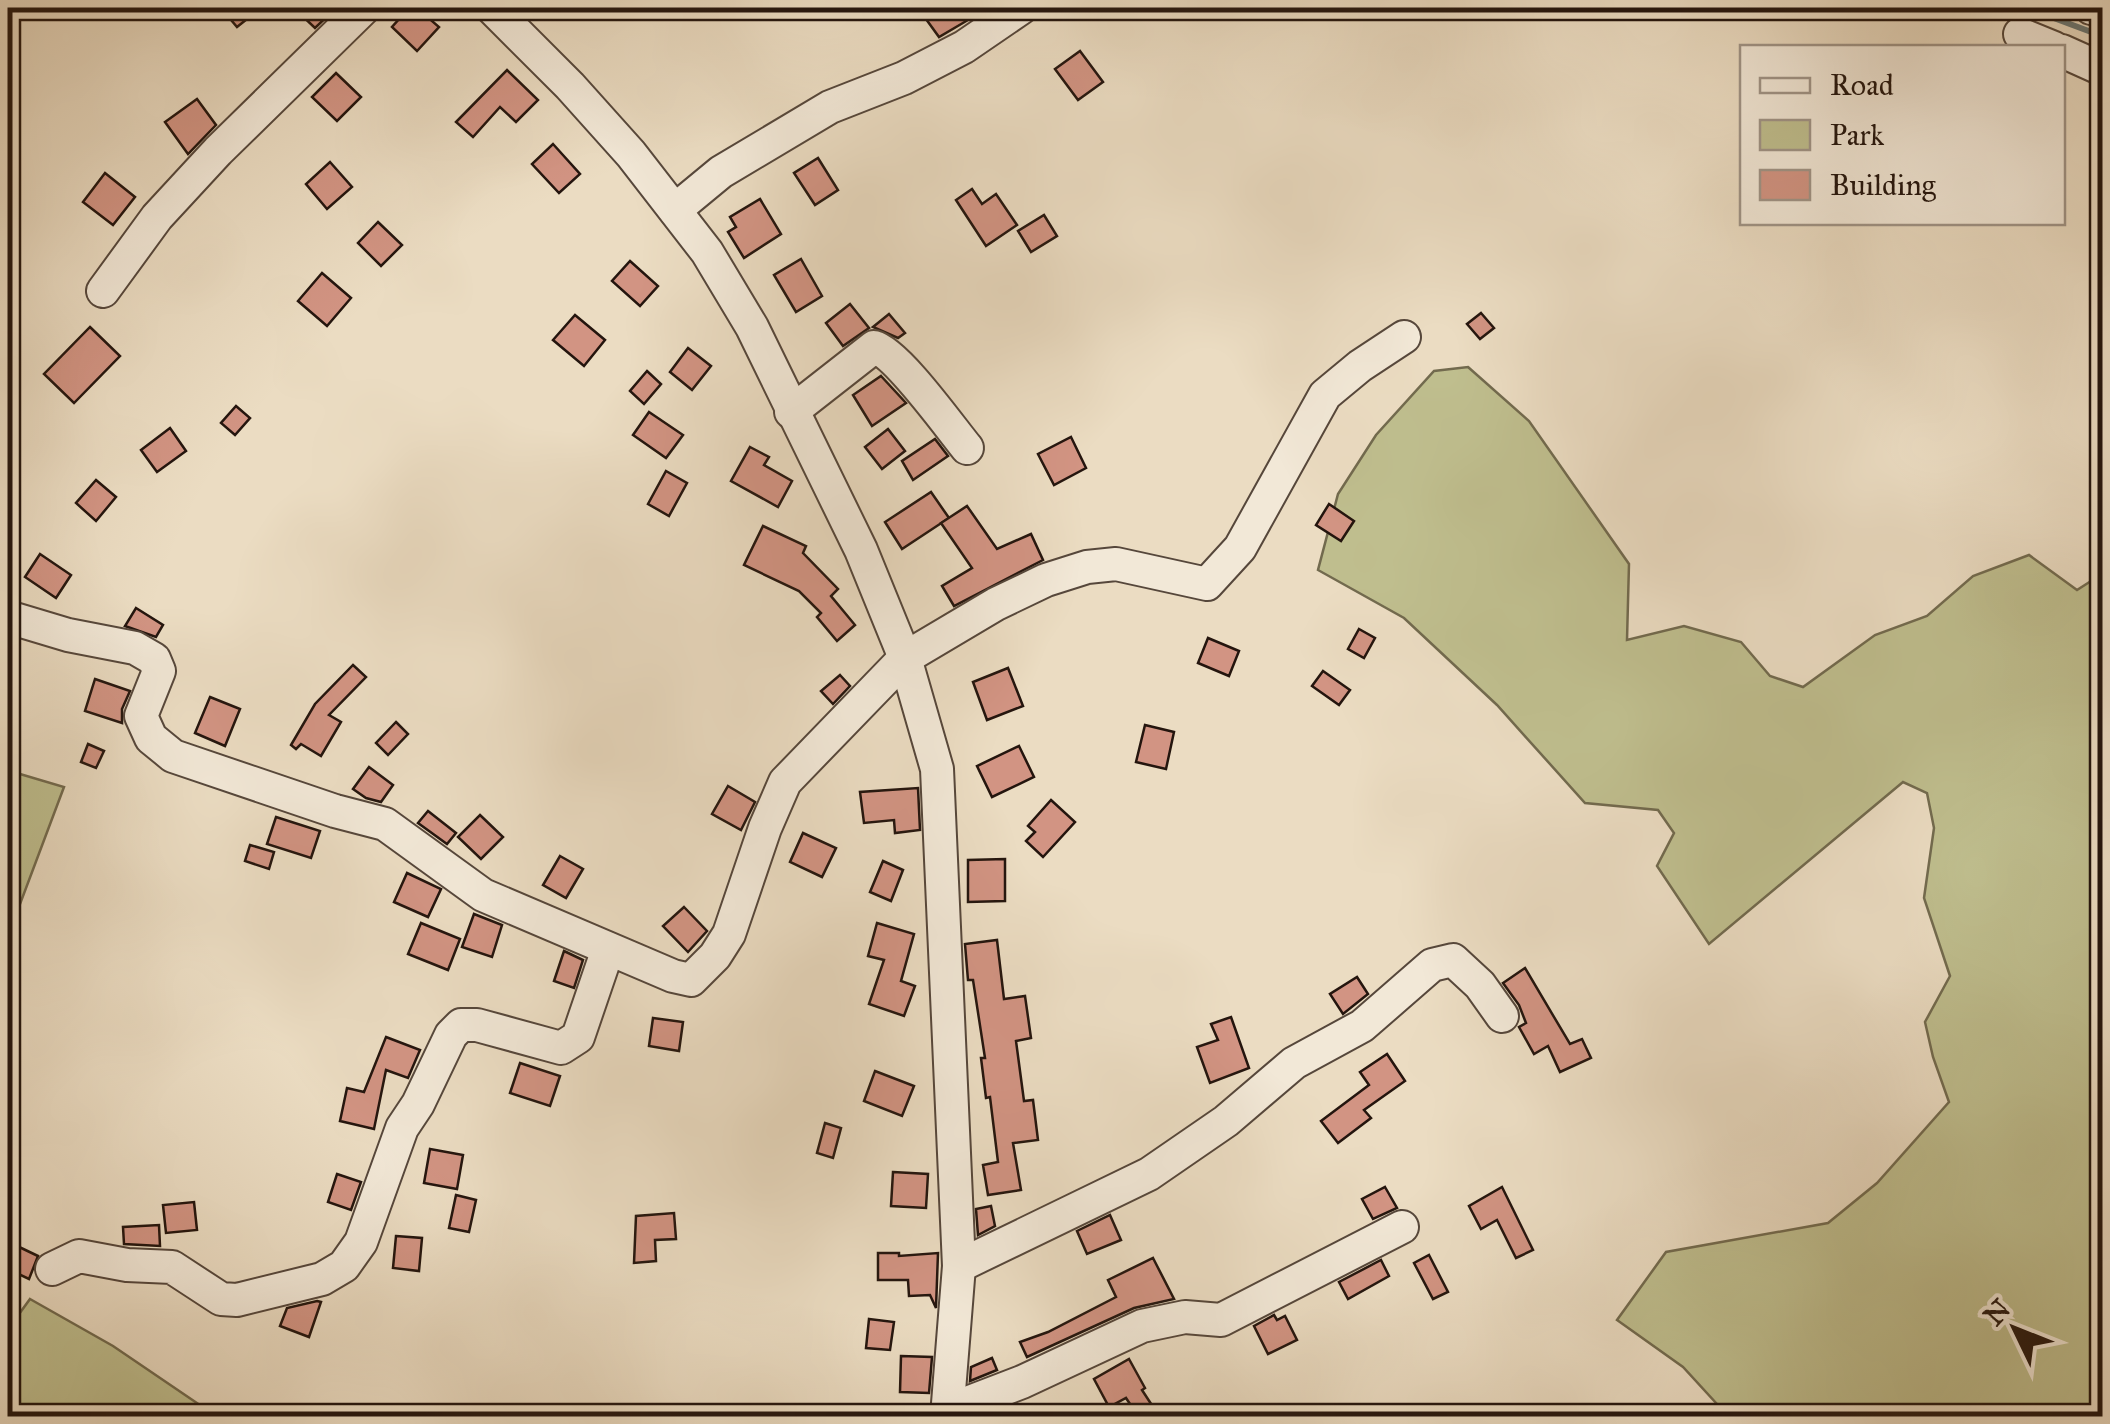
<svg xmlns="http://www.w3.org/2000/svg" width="2110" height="1424" viewBox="0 0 2110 1424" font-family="'IM FELL Great Primer',serif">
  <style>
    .green { fill: #bfbe8e; stroke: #726a4e; stroke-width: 2.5 }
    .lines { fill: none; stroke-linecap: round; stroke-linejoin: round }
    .stream { stroke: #6b7875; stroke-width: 6 }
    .building { fill: #d29483; stroke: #24150e; stroke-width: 2.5 }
    .minor-casing { stroke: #56473b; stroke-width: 36 }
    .minor { stroke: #f2e8d7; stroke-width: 32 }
  </style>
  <rect width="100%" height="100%" fill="#ebdcc2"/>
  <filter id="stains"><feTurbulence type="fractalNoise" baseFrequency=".002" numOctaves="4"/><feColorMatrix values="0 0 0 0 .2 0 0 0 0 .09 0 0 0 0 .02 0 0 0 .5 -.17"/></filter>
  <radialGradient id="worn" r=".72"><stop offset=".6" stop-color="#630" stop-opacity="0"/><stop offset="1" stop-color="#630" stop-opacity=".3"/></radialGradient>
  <g class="green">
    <path d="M1468,367L1529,421L1629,564L1627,640L1684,626L1741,642L1770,676L1803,687L1875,635L1927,616L1973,576L2029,555L2077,590L2102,574V1416H1728L1683,1367L1617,1320L1666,1252L1828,1223L1877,1183L1949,1102L1933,1057L1925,1022L1950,976L1924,898L1934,828L1927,793L1903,782L1709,944L1657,866L1674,833L1658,810L1585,803L1497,705L1404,618L1318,570L1338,494L1376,435L1434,371Z"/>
    <path d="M20,774L64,787L17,912L8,992V781Z"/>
    <path d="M30,1299L113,1346L216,1416H8V1317L14,1321Z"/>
  </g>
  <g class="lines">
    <path class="stream" d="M2027,8L2102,36"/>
  </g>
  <g class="building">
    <path d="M221,8H261L237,27Z"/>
    <path d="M294,8H336L315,28Z"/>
    <path d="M409,8H417L439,27L417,51L392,27Z"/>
    <path d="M918,8H959L968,20L939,37Z"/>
    <path d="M1080,51L1103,82L1078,100L1055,69Z"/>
    <path d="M507,70L538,100L516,122L500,107L473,137L456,122Z"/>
    <path d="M336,73L361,97L337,121L312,97Z"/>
    <path d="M197,99L216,125L188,154L165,122Z"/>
    <path d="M553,144L580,174L559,193L532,164Z"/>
    <path d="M818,158L838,190L815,205L794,173Z"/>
    <path d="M330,162L352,187L327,209L306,184Z"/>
    <path d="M105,173L135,197L113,225L83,202Z"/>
    <path d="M972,189L982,204L996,194L1017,225L986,246L956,200Z"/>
    <path d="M760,199L781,234L744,258L728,232L736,227L730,217Z"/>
    <path d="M1044,215L1057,236L1031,252L1018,231Z"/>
    <path d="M378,222L402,245L381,266L358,243Z"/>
    <path d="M801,259L822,296L796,312L774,275Z"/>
    <path d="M630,261L658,286L640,306L612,281Z"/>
    <path d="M322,273L351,298L327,326L298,301Z"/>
    <path d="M850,304L869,328L843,346L826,323Z"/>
    <path d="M1481,313L1494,328L1480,339L1467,324Z"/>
    <path d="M889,314L905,333L898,338L873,327Z"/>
    <path d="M575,315L605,340L584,366L553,340Z"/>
    <path d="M90,327L120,356L74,403L44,374Z"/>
    <path d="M688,348L711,366L692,390L670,372Z"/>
    <path d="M647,371L661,384L644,404L630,391Z"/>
    <path d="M881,376L906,403L872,426L853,395Z"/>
    <path d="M236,406L250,418L235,435L221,423Z"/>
    <path d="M649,412L683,435L666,458L633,435Z"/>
    <path d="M170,428L186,451L157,472L141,450Z"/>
    <path d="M888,429L905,451L882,469L865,447Z"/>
    <path d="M1071,437L1086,468L1054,485L1038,454Z"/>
    <path d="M935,439L948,456L913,480L902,461Z"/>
    <path d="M750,447L769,457L764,465L792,481L778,507L731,481Z"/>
    <path d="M666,471L687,483L669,516L648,504Z"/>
    <path d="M96,480L116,497L96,521L76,503Z"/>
    <path d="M931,492L949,518L902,549L885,522Z"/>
    <path d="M1329,504L1354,521L1341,541L1316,525Z"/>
    <path d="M967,506L997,549L1031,534L1043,560L954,606L942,586L972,568L941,523Z"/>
    <path d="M763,526L806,546L803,553L838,589L831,596L855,625L837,641L817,617L821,613L799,591L744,565Z"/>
    <path d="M40,554L71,575L56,598L25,577Z"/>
    <path d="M136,608L163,625L156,637L125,626Z"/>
    <path d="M1359,629L1375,638L1364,658L1348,649Z"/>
    <path d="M1208,638L1239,651L1229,676L1198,663Z"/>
    <path d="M353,665L366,677L329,715L341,722L321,756L301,744L296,749L291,745L315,704Z"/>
    <path d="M1008,668L1023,706L987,720L973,682Z"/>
    <path d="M1323,671L1350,690L1339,705L1312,686Z"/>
    <path d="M840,675L850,686L833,704L821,691Z"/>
    <path d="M95,679L130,691L122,709V723L85,711Z"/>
    <path d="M210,697L240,709L225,746L195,733Z"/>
    <path d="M396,722L408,734L388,755L376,743Z"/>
    <path d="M1145,725L1174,732L1166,769L1136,762Z"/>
    <path d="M88,744L104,751L96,768L81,762Z"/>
    <path d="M1019,746L1034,777L992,797L977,766Z"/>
    <path d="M369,767L393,785L381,802L366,798L353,789Z"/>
    <path d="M728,786L755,802L741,830L712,814Z"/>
    <path d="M918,788L920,830L895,833L894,820L864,823L860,792Z"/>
    <path d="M1051,800L1075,822L1043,857L1026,841L1035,832L1028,826Z"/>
    <path d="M428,811L456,833L447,844L418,823Z"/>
    <path d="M480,815L503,837L481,859L458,837Z"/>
    <path d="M276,817L320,831L311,858L267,844Z"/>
    <path d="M803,833L836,848L822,877L790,862Z"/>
    <path d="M250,845L274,852L269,869L245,861Z"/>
    <path d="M560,856L583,869L566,898L543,885Z"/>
    <path d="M1005,859V901L968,902V860Z"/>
    <path d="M883,861L903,870L891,901L870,892Z"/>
    <path d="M407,873L441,889L428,917L394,902Z"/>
    <path d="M684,907L707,931L688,952L663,926Z"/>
    <path d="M474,914L502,925L492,957L462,947Z"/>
    <path d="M421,923L460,939L448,970L408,954Z"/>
    <path d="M877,923L914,934L901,981L915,986L904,1016L869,1004L884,960L868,956Z"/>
    <path d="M997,940L1004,999L1025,996L1031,1038L1016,1041L1024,1101L1033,1100L1038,1140L1013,1143L1021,1190L988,1195L983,1165L998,1162L990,1097L986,1098L981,1058H985L973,980H968L965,944Z"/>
    <path d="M564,951L583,960L574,988L554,981Z"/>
    <path d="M1525,968L1570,1044L1582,1039L1591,1058L1560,1072L1548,1046L1534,1054L1519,1027L1526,1023L1519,1005L1503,983Z"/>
    <path d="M1357,977L1368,994L1343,1014L1330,994Z"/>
    <path d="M1231,1017L1249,1068L1210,1083L1197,1047L1218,1040L1211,1024Z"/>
    <path d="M653,1018L683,1022L679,1051L649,1046Z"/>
    <path d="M386,1037L420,1050L408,1078L386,1070L374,1129L340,1121L347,1088L364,1092Z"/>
    <path d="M1387,1054L1405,1081L1364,1110L1371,1118L1338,1143L1321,1121L1369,1085L1360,1072Z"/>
    <path d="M520,1063L560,1076L550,1106L510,1093Z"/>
    <path d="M875,1071L914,1086L902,1116L864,1101Z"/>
    <path d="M825,1123L841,1128L833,1158L817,1153Z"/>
    <path d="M430,1149L463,1155L457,1189L424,1183Z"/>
    <path d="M893,1172L928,1174L926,1208L891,1206Z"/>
    <path d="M337,1174L361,1182L351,1210L328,1202Z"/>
    <path d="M1385,1187L1397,1208L1373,1219L1362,1199Z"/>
    <path d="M1502,1187L1533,1250L1516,1258L1497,1220L1481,1229L1469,1206Z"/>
    <path d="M456,1195L476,1200L469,1232L449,1228Z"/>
    <path d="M194,1202L197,1230L166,1233L163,1205Z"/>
    <path d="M991,1206L995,1226L978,1235L976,1209Z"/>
    <path d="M674,1213L676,1239L655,1240L656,1261L634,1263L636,1216Z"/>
    <path d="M1110,1215L1121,1240L1087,1254L1077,1231Z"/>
    <path d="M159,1225L160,1246L124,1244L123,1227Z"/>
    <path d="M396,1236L422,1238L419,1271L393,1268Z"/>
    <path d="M15,1245L38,1256L29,1279L8,1269V1260Z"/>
    <path d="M878,1253H899V1256L938,1253L936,1308L930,1295L909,1296L908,1280H878Z"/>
    <path d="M1429,1255L1448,1292L1433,1299L1414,1263Z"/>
    <path d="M1153,1258L1174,1299L1134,1308L1027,1357L1020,1342L1048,1332L1116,1297L1108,1280Z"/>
    <path d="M1381,1260L1389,1276L1348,1299L1339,1282Z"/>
    <path d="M317,1301L321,1302L309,1337L280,1326L287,1308Z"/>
    <path d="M1274,1315L1277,1320L1285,1316L1297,1340L1268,1354L1254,1326Z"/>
    <path d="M869,1319L894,1322L890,1350L866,1348Z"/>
    <path d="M901,1356L932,1357L929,1393L900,1392Z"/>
    <path d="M992,1358L997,1370L970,1381L971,1367Z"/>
    <path d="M1129,1359L1145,1388L1142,1390L1159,1416H1138L1126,1398L1109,1407L1094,1379Z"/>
  </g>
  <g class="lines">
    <g class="minor-casing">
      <g id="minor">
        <path d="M492,8L570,86L631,154L707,252L752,327L861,550L905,658L937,769L959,1266L947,1416"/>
        <path d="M2091,8L2102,11"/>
        <path d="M2020,34L2054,48"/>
        <path d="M2062,51L2102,69"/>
        <path d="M675,210L721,172L830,107L904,78L964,47L1021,8"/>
        <path d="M103,291L157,217L218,151L364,8"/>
        <path d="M791,412L874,347C897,353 949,426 967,448"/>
        <path d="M8,617L68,635L135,648L154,659L159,671L141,716L151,738L173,756L335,811L385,824L483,895L673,976L691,980L715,956L729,934L765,828L785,782L905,658L996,604L1046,580L1087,567L1116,564L1207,584L1240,548L1325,395L1360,366L1404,337"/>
        <path d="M959,1266L1149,1174L1226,1121L1294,1063L1362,1026L1432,965L1453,960L1480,985L1502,1016"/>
        <path d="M52,1269L79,1256L127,1265L172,1267L221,1299L237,1300L322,1279L344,1266L361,1242L402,1128L418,1104L451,1035L461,1025H477L561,1048L578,1037L608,949"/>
        <path d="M949,1410L1022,1382L1142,1326L1185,1317L1221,1320L1402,1227"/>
      </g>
    </g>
    <use href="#minor" class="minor"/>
  </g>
  <rect width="2110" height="1424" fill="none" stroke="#ebdcc2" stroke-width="40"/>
  <rect x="10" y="10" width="2090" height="1404" fill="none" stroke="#24150e" stroke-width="5"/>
  <rect x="20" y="20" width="2070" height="1384" fill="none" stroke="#24150e" stroke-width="2.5"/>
  <rect x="1740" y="45" width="325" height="180" fill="#f2e8d7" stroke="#a09487" stroke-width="2.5"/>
  <rect x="1760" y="78" width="50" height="15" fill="#f2e8d7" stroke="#a09487" stroke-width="2.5"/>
  <text x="1830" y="95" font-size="30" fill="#24150e">Road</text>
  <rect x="1760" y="120" width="50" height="30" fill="#bfbe8e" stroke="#a09487" stroke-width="2.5"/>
  <text x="1830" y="145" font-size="30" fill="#24150e">Park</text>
  <rect x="1760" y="170" width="50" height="30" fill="#d29483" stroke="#a09487" stroke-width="2.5"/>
  <text x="1830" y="195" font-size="30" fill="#24150e">Building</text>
  <g transform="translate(2015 1329) rotate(313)" stroke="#f2e8d7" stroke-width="8" paint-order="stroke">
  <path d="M0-8L18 38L0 25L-18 38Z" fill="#24150e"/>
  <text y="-15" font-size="28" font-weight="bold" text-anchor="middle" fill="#24150e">N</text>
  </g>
  <rect width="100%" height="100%" filter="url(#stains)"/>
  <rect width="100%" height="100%" fill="url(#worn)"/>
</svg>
